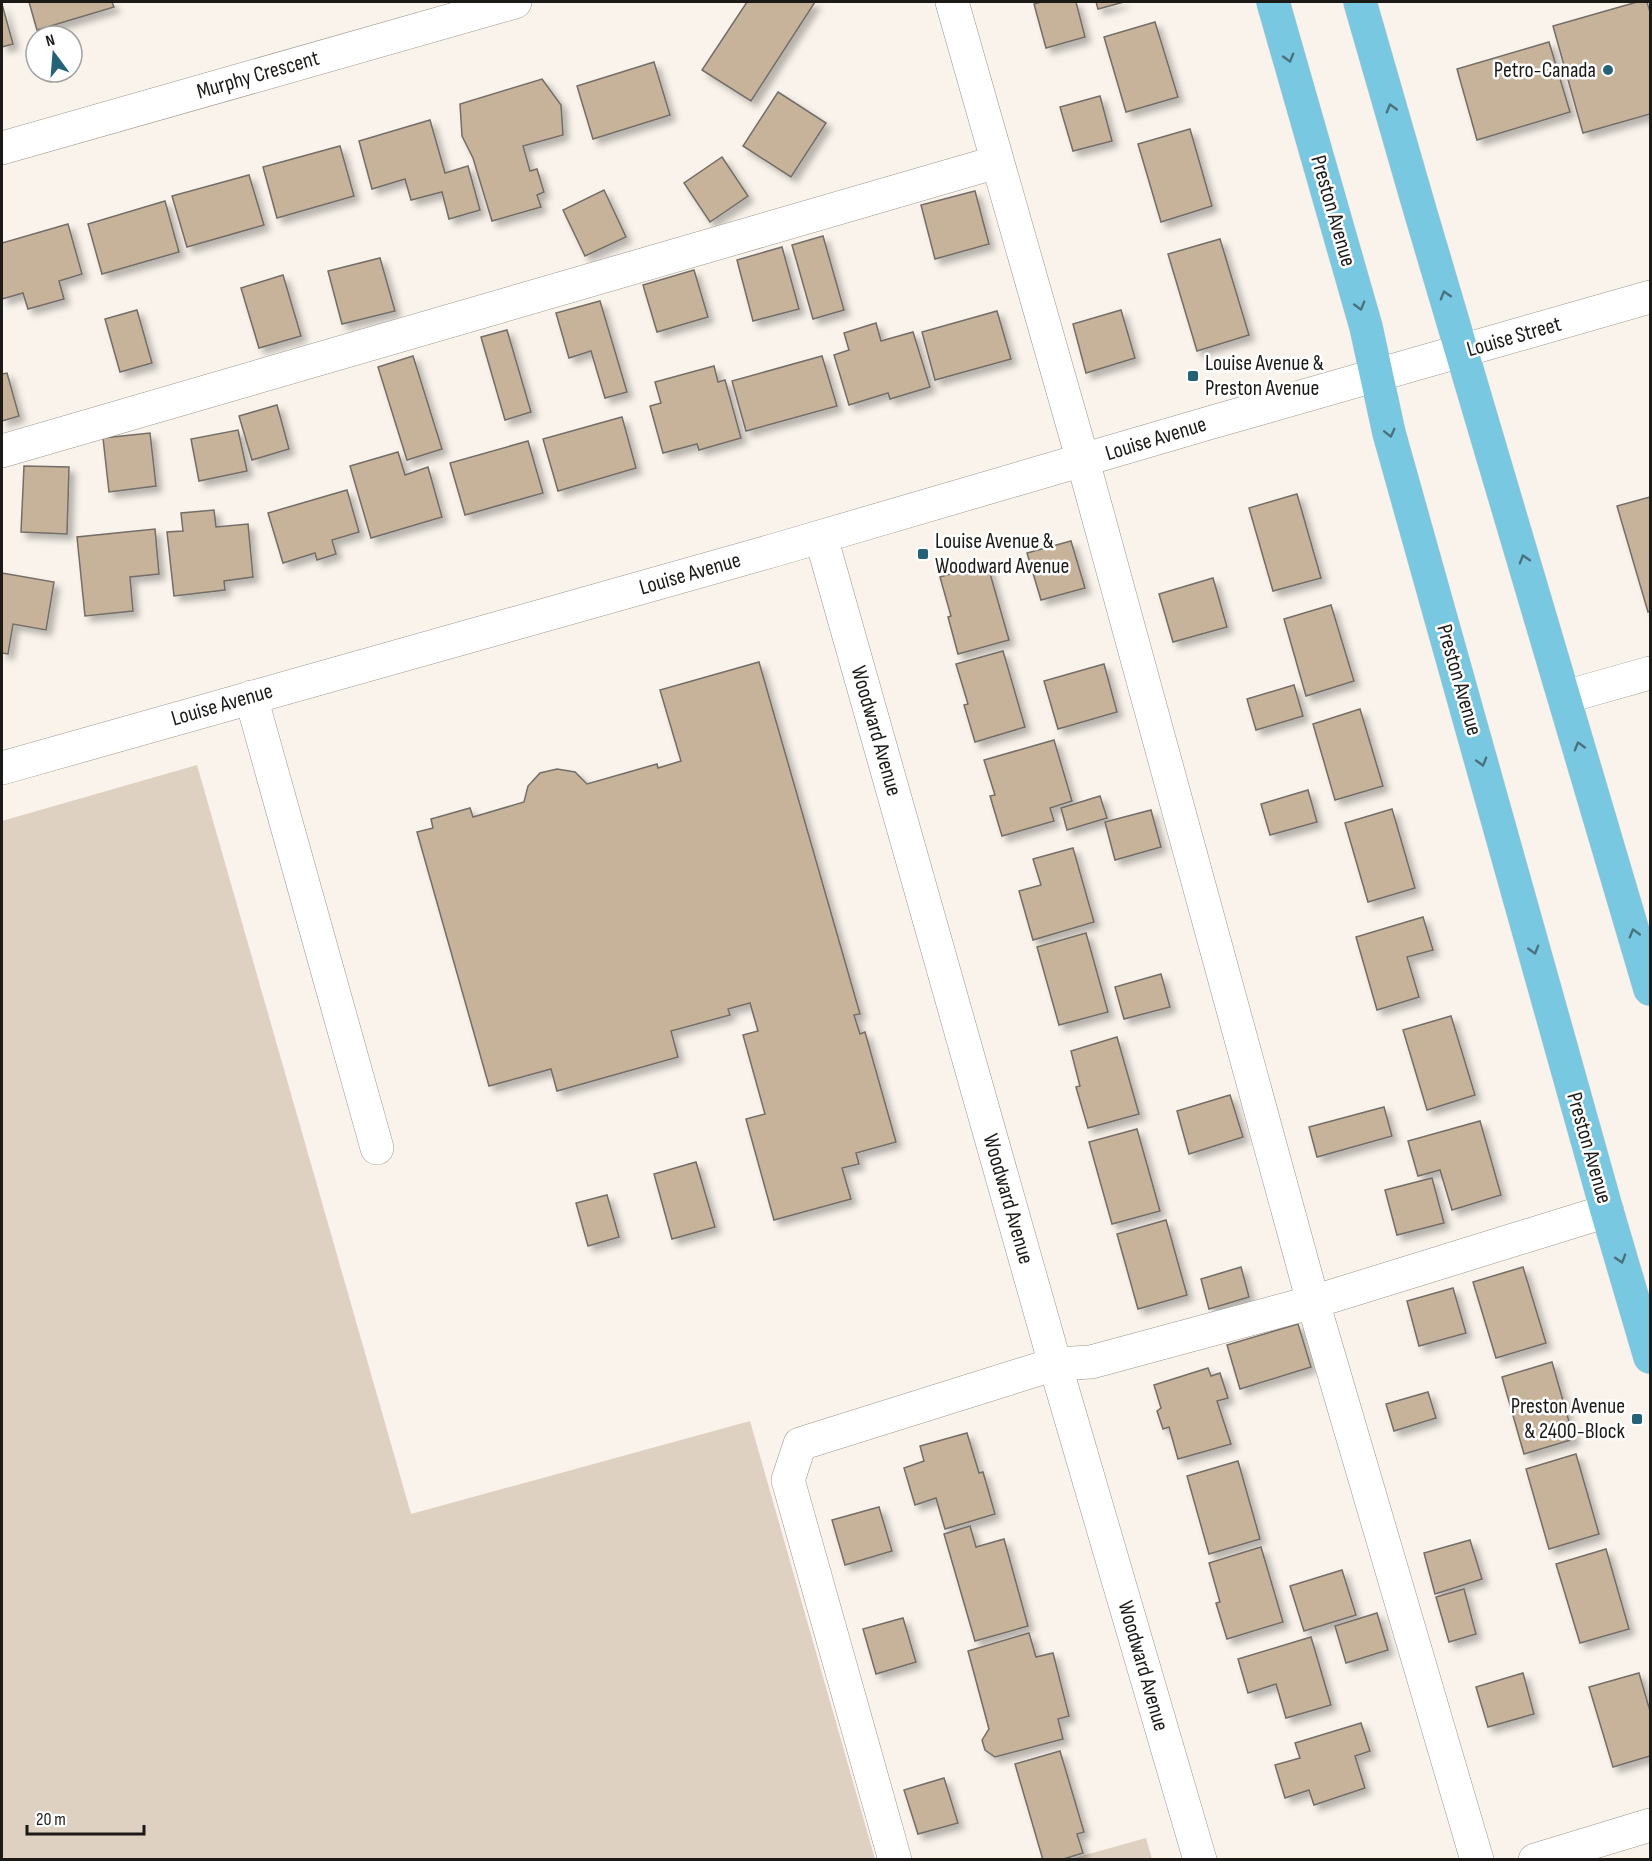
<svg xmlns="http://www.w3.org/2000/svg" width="1652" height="1861" viewBox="0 0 1652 1861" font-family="'Sofia Sans Condensed',sans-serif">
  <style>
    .green { fill: #dfd1c1 }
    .building { fill: #c7b39a; stroke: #736e67; stroke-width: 1.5; filter: url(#shadow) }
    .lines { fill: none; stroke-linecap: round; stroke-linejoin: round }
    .minor-casing { stroke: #9b958e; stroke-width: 34 }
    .major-casing { stroke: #d2d1d1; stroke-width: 34 }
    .minor { stroke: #fff; stroke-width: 33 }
    .major { stroke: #77c8e0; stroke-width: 33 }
    .oneway { stroke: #4a717c }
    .poi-dot { fill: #236378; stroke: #fff; stroke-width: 2 }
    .labels { text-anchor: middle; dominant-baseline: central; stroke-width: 5; stroke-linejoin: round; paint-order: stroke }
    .poi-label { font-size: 22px; fill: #1c1a17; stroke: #fff; text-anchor: end }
    .street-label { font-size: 22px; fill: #1c1a17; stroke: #fff }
  </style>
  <defs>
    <filter id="shadow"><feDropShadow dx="5.5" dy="5.5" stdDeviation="3" flood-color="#0004"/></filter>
  </defs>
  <rect width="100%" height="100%" fill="#f9f3eb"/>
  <g class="green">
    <path d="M197,765L411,1514L750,1421L875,1859H2V821Z"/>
    <path d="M1146,1838L1152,1859H1071Z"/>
  </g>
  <g class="building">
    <path d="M29,2H112L114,7L37,30Z"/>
    <path d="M747,2H815L751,101L702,70Z"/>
    <path d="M1041,2H1076L1085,37L1046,48L1034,4Z"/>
    <path d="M1096,2H1124L1098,9Z"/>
    <path d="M1637,2H1647L1650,12V114L1583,133L1553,26Z"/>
    <path d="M2,4L13,44L2,47Z"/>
    <path d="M1155,22L1178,97L1126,112L1104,37Z"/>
    <path d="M1549,42L1570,112L1477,140L1457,69Z"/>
    <path d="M654,62L670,115L593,139L577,86Z"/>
    <path d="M542,79L561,105L563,135L523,146L530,171L537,169L544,192L537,195L541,207L492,221L473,158L462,136L460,104Z"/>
    <path d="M778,92L826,123L791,177L743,146Z"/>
    <path d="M1100,96L1112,141L1073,151L1060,107Z"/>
    <path d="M430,120L445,173L468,166L480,210L449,219L442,192L411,200L405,179L372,189L359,141Z"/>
    <path d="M1190,129L1212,206L1161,222L1138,144Z"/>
    <path d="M340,146L354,196L277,218L263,167Z"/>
    <path d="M722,157L748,196L710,222L684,183Z"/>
    <path d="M249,175L264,225L187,247L172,196Z"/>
    <path d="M604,190L626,237L585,256L563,210Z"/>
    <path d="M975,191L989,244L935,259L921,205Z"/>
    <path d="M165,201L179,252L102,274L88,224Z"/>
    <path d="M68,224L82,274L59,281L64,299L28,309L23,293L2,299V243Z"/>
    <path d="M823,236L844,310L813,319L792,245Z"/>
    <path d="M1220,239L1249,335L1197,351L1168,254Z"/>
    <path d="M782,247L799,309L753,321L737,260Z"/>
    <path d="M380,258L395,311L342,324L328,271Z"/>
    <path d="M694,270L708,317L657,332L643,285Z"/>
    <path d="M283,275L301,336L259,348L241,288Z"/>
    <path d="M600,301L627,392L605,398L591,351L569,358L556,313Z"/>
    <path d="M137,310L152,363L120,372L105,319Z"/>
    <path d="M1121,310L1135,358L1086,373L1073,324Z"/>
    <path d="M997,311L1011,359L935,380L922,332Z"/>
    <path d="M876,323L881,341L913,332L930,387L890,399L888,393L849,405L834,355L849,350L844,333Z"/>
    <path d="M507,330L531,412L505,420L481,337Z"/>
    <path d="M413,356L442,449L407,460L378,367Z"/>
    <path d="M822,356L837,406L746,431L732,381Z"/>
    <path d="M714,366L718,382L725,380L741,438L699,450L697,444L663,453L650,406L661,403L655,382Z"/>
    <path d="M7,373L19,416L2,421V374Z"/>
    <path d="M277,405L289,449L252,460L239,416Z"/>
    <path d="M622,417L636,468L558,491L543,439Z"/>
    <path d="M238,430L247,471L199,481L191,439Z"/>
    <path d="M150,433L156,486L109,492L103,438Z"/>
    <path d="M528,441L543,493L465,515L450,463Z"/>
    <path d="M398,452L405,475L428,467L442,517L371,538L350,466Z"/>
    <path d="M24,466L69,467L67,534L21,532Z"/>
    <path d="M347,490L359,532L332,540L336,554L317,560L315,553L283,563L268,513Z"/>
    <path d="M1297,494L1321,578L1273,591L1249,508Z"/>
    <path d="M1650,497V611L1648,612L1617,506Z"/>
    <path d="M214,510L216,527L248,524L253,577L224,581L225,590L174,596L167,532L183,531L181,513Z"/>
    <path d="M155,529L159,574L130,577L133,611L85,616L77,537Z"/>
    <path d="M1071,541L1085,588L1041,600L1027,553Z"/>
    <path d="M987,563L1009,640L958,654L948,617L951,616L940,577Z"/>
    <path d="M2,573L54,582L46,630L13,624L8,654L2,653Z"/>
    <path d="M1213,578L1227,627L1173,642L1159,594Z"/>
    <path d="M1331,605L1354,681L1306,696L1284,619Z"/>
    <path d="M1003,651L1025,727L975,742L964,705L968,704L956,664Z"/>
    <path d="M759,662L860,1014L854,1015L860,1034L865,1032L896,1142L856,1153L859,1164L842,1168L851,1199L774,1220L746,1119L765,1114L743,1035L758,1031L750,1003L728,1009L730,1015L671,1031L678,1057L557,1091L551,1069L489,1086L417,832L433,828L431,819L470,808L473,817L524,802L528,786L540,773L557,769L575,772L587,784L657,764L658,768L681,761L660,690Z"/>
    <path d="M1104,664L1117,712L1058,729L1044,681Z"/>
    <path d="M1294,685L1303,716L1256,730L1247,699Z"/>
    <path d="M1360,709L1383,786L1335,800L1313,724Z"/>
    <path d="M1054,740L1072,801L1050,808L1054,821L1002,836L990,796L995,795L984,760Z"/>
    <path d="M1308,790L1317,822L1270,835L1261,804Z"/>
    <path d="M1100,796L1107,818L1067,830L1061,808Z"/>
    <path d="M1392,809L1415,888L1368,902L1345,823Z"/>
    <path d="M1151,810L1161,847L1115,860L1105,822Z"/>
    <path d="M1073,848L1094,922L1033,940L1019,891L1041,885L1033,859Z"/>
    <path d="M1423,917L1433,950L1407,957L1419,997L1377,1010L1356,937Z"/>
    <path d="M1086,933L1108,1012L1059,1025L1037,947Z"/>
    <path d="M1161,974L1170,1007L1124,1019L1115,987Z"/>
    <path d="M1451,1016L1475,1095L1427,1110L1403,1030Z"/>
    <path d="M1117,1037L1139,1114L1088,1128L1076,1087L1080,1086L1071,1051Z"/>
    <path d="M1230,1095L1243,1137L1189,1154L1177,1111Z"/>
    <path d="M1384,1107L1392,1136L1317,1157L1309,1127Z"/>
    <path d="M1480,1121L1501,1195L1452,1210L1440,1170L1418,1176L1408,1141Z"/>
    <path d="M1137,1129L1160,1211L1112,1224L1089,1142Z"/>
    <path d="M696,1162L715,1227L672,1239L654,1174Z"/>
    <path d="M1432,1178L1444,1223L1397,1235L1385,1190Z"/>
    <path d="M607,1195L619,1237L588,1246L576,1203Z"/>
    <path d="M1166,1220L1187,1295L1138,1309L1117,1234Z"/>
    <path d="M1241,1267L1249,1297L1209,1309L1201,1279Z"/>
    <path d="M1523,1267L1546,1343L1496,1358L1473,1282Z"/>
    <path d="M1453,1288L1466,1333L1419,1346L1407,1301Z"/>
    <path d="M1298,1324L1311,1367L1240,1389L1227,1345Z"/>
    <path d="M1552,1362L1574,1439L1524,1454L1502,1377Z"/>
    <path d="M1208,1368L1211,1376L1220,1373L1228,1398L1217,1401L1231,1444L1178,1459L1169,1427L1163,1429L1157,1411L1161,1408L1154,1385Z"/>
    <path d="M1428,1392L1436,1418L1394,1431L1386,1404Z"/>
    <path d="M967,1433L979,1473L983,1472L995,1514L945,1529L936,1498L915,1505L904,1468L924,1461L920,1446Z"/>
    <path d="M1576,1454L1599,1534L1549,1549L1526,1469Z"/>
    <path d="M1238,1461L1260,1539L1209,1554L1187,1476Z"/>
    <path d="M879,1507L892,1551L845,1565L832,1520Z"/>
    <path d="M970,1526L976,1547L1004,1539L1028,1626L975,1641L944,1534Z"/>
    <path d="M1470,1540L1482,1579L1435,1594L1424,1553Z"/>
    <path d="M1261,1547L1283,1622L1227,1639L1216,1603L1220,1602L1209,1563Z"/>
    <path d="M1606,1549L1629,1629L1580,1643L1556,1564Z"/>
    <path d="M1342,1570L1356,1615L1304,1631L1290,1586Z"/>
    <path d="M1464,1589L1476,1634L1449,1642L1436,1597Z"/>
    <path d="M1377,1613L1388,1650L1346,1663L1335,1626Z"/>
    <path d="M903,1618L916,1662L876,1674L863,1629Z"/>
    <path d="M1029,1633L1036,1657L1053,1653L1069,1716L1058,1719L1063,1739L995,1757L985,1750L982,1740L989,1729L968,1651Z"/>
    <path d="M1311,1637L1331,1705L1286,1718L1276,1684L1248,1693L1238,1659Z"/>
    <path d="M1523,1673L1534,1714L1488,1727L1476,1687Z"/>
    <path d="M1639,1673L1650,1711V1756L1613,1767L1589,1687Z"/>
    <path d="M1361,1723L1370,1751L1355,1756L1365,1788L1314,1805L1309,1790L1285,1798L1275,1765L1300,1758L1295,1743Z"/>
    <path d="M1060,1751L1084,1832L1077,1834L1083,1853L1060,1860H1043L1015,1764Z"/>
    <path d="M944,1778L958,1823L918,1834L904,1790Z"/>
  </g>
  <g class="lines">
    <g class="minor-casing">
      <g id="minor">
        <path d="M952,2L1083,461L1313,1302L1477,1860"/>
        <path d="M2,148L515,2"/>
        <path d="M2,451L997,162"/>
        <path d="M821,537L1055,1364L1200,1860"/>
        <path d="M251,697L377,1148"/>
        <path d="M1565,697L1650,673"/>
        <path d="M2,768L775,550L1209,423L1650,297"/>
        <path d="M895,1860L788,1480L800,1444L1055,1364L1091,1362L1313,1302L1607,1211"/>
        <path d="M1535,1860L1650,1825"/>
      </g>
    </g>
    <g class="major-casing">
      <g id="major">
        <path d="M1273,2L1366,327L1389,433L1607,1211L1650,1357"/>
        <path d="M1360,2L1419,207L1650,989"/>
      </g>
    </g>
    <use href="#minor" class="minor"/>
    <use href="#major" class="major"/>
  </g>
  <defs><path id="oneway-chevron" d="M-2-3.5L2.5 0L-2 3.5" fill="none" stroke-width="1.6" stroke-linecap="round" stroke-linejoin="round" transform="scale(1.5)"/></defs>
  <g class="oneway">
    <use href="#oneway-chevron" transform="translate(1289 58) rotate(74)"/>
    <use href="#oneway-chevron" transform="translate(1391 108) rotate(-106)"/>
    <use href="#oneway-chevron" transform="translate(1445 295) rotate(-107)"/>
    <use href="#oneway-chevron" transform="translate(1360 306) rotate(74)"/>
    <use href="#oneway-chevron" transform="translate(1390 433) rotate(76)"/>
    <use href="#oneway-chevron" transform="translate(1524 559) rotate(-107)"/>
    <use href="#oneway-chevron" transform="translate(1579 746) rotate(-106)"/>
    <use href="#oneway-chevron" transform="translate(1482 762) rotate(74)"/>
    <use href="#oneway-chevron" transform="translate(1634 933) rotate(-106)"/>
    <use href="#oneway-chevron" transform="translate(1534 950) rotate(74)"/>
    <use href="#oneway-chevron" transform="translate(1621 1259) rotate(73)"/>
  </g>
  <g class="poi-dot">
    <circle cx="1608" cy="70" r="6"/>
    <rect x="1187" y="370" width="12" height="12" rx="3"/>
    <rect x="917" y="548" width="12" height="12" rx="3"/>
    <rect x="1631" y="1413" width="12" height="12" rx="3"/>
  </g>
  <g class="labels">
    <g class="poi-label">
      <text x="1596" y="70">Petro-Canada</text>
      <text x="1205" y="363" text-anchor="start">Louise Avenue &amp;<tspan x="1205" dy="25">Preston Avenue</tspan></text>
      <text x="935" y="541" text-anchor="start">Louise Avenue &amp;<tspan x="935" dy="25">Woodward Avenue</tspan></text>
      <text x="1625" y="1406">Preston Avenue<tspan x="1625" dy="25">&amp; 2400-Block</tspan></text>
    </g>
    <g class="street-label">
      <text transform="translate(258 75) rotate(-16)">Murphy Crescent</text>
      <text transform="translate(1333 211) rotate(74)">Preston Avenue</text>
      <text transform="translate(1514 337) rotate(-16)">Louise Street</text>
      <text transform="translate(1156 439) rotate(-17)">Louise Avenue</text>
      <text transform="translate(690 574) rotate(-16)">Louise Avenue</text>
      <text transform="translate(1459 680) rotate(74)">Preston Avenue</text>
      <text transform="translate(222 705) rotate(-16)">Louise Avenue</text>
      <text transform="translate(876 731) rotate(74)">Woodward Avenue</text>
      <text transform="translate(1589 1148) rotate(74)">Preston Avenue</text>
      <text transform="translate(1008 1199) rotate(74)">Woodward Avenue</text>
      <text transform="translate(1143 1666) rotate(74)">Woodward Avenue</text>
    </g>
  </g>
  <rect width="1652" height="1861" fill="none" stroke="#1c1a17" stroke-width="6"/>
  <g transform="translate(54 54) rotate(344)"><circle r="28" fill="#ffffff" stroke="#a4a3a2" stroke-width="1.5"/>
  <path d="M0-4.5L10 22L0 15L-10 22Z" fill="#236378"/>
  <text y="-9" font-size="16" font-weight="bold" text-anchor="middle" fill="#1c1a17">N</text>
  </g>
  <path d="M27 1825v9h117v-9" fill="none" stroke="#1c1a17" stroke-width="3"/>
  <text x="36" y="1825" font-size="18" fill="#1c1a17" stroke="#ffffff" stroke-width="4.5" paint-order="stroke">20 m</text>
</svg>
